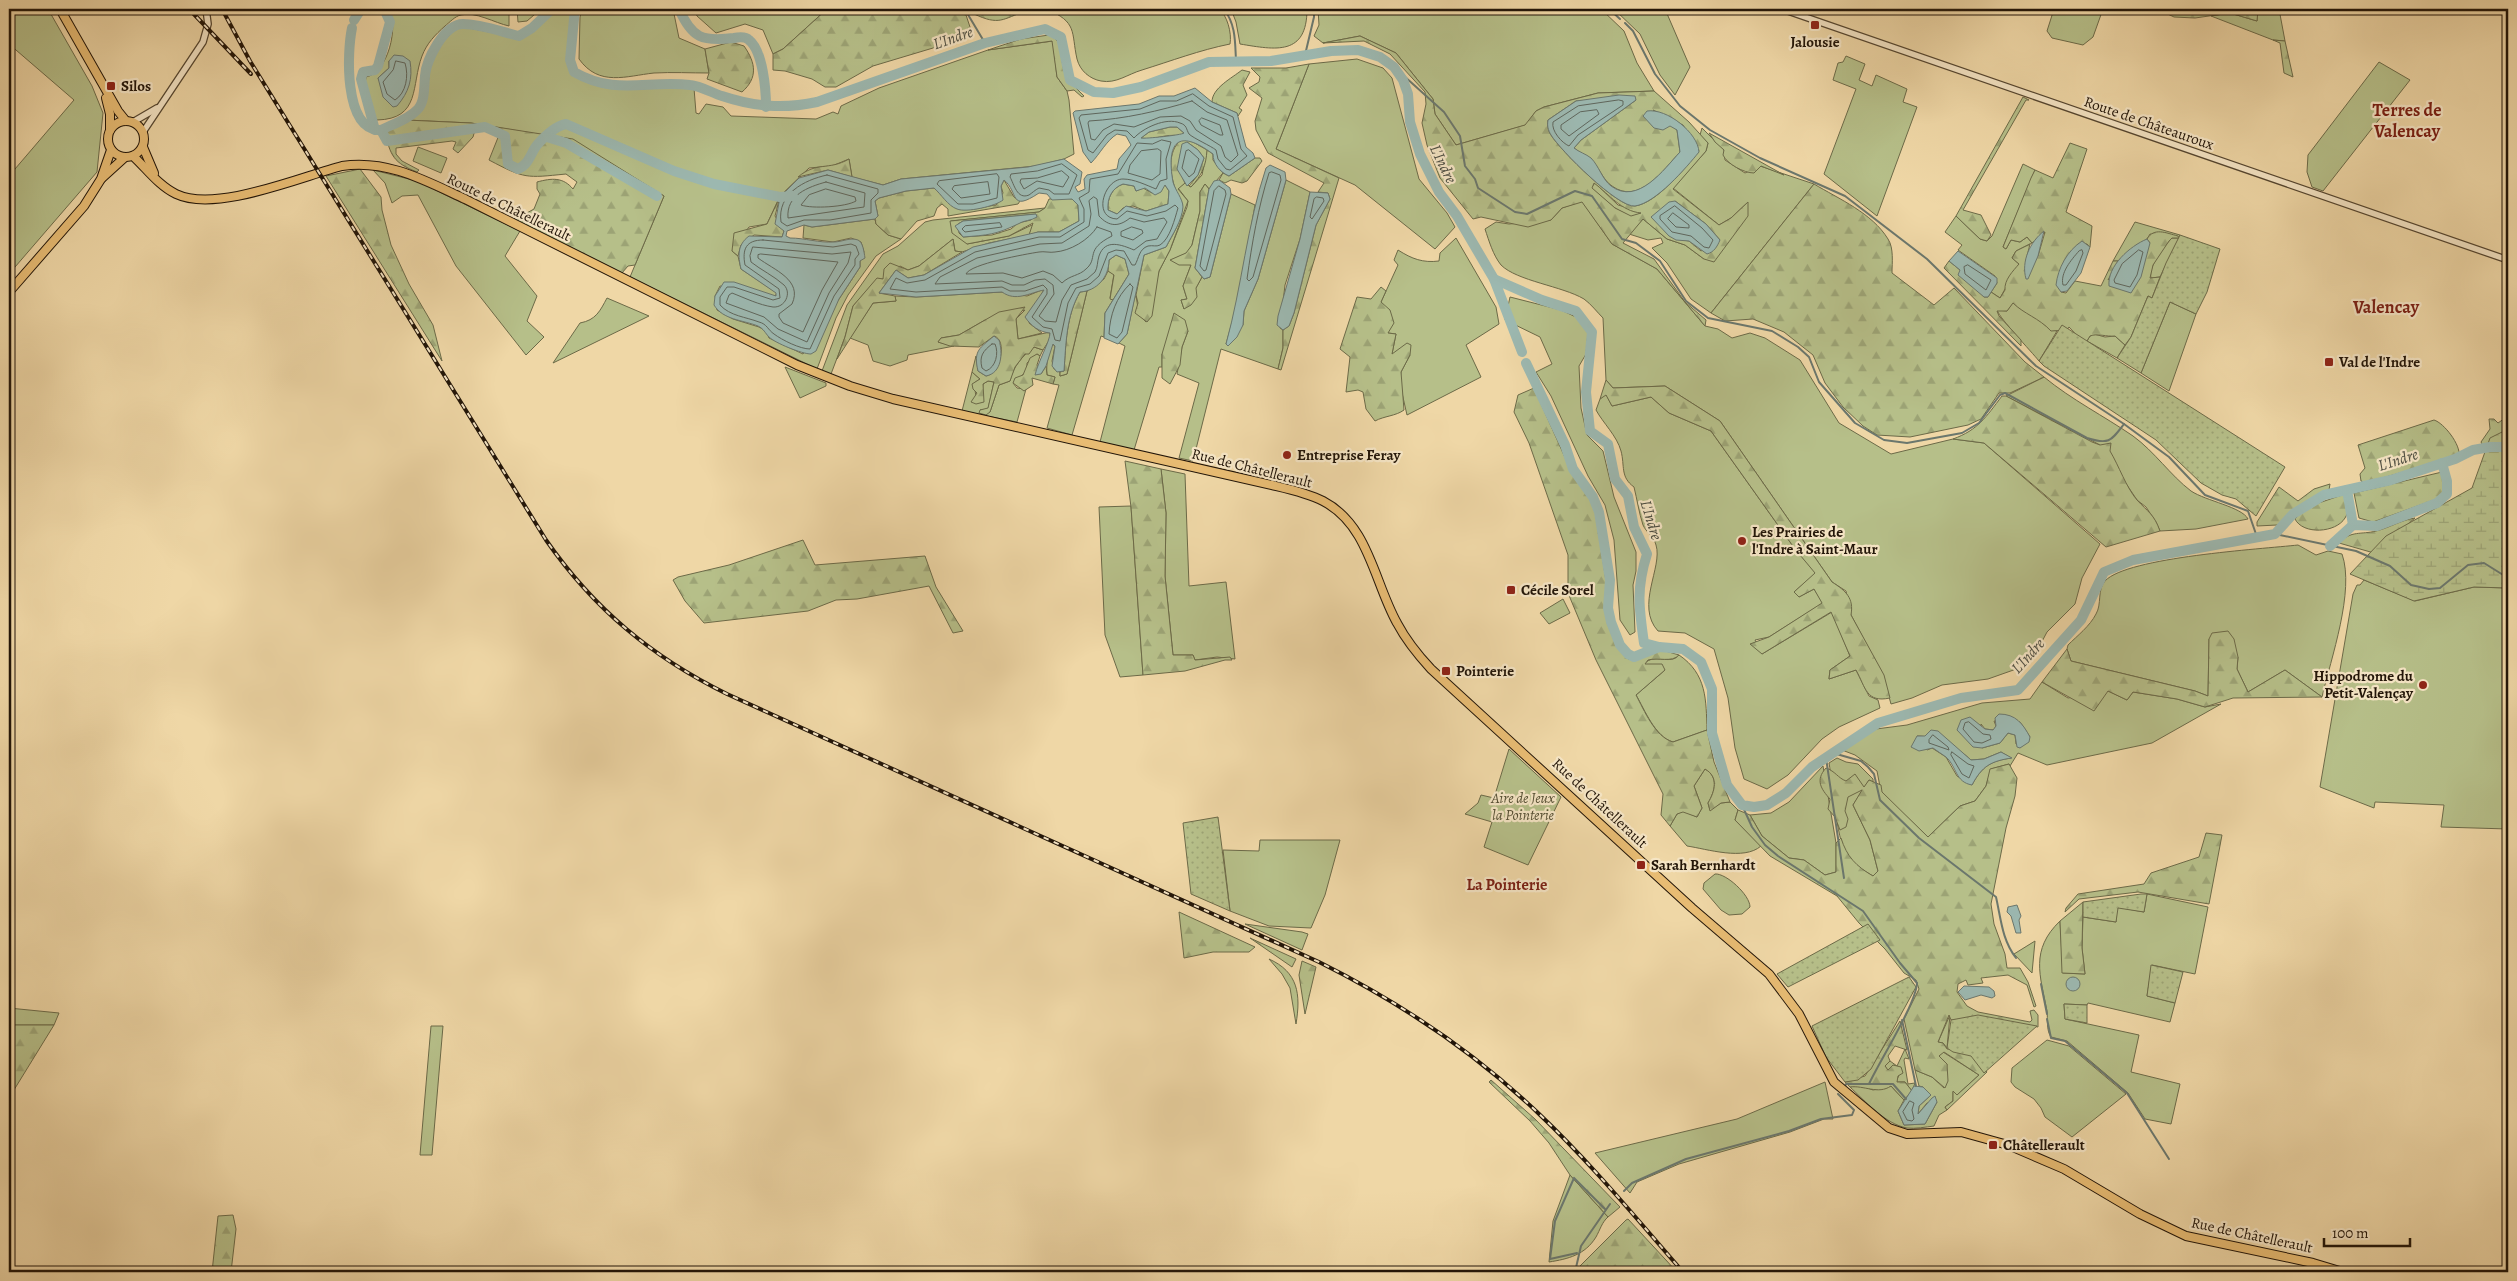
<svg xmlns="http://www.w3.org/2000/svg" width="2517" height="1281" viewBox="0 0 2517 1281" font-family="Alegreya,serif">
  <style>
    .green { fill: #b6bf89; stroke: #6c6a48; fill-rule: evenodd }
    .forest { fill: url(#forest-firs); stroke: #6c6a48; fill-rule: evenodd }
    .wetland { fill: url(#wetland-marsh); stroke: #6c6a48 }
    .garden { fill: url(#garden-dots); stroke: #6c6a48 }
    .water { fill: #9cb8b0; stroke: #6b776d; fill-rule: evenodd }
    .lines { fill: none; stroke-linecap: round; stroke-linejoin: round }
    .shore { stroke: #5f665c; stroke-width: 1 }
    .stream { stroke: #6b776d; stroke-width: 2 }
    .river { stroke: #9cb8b0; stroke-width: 10 }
    .minor-casing { stroke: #554630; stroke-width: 8 }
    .major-casing { stroke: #221508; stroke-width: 10 }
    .minor { stroke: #f5e5c5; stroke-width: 5.5 }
    .major { stroke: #e8bc73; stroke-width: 8 }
    .rail-casing { stroke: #221508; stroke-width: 4 }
    .rail { stroke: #f5e5c5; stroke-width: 2; stroke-dasharray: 5.5; stroke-linecap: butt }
    .poi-dot { fill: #8f2418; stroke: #f5e5c5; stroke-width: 2 }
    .labels { text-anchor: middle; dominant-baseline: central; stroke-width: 4.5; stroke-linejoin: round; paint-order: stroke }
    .poi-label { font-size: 15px; font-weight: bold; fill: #221508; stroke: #f5e5c5; text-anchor: start }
    .street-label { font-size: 15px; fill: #221508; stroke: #f5e5c5 }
    .park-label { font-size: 15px; font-style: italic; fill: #565035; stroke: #f5e5c5 }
    .water-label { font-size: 16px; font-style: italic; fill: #4d4e43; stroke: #f5e5c5 }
    .neighbourhood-label { font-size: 16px; font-weight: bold; fill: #7a1f14; stroke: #f5e5c5 }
    .quarter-label { font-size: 18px; font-weight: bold; fill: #7a1f14; stroke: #f5e5c5 }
  </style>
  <defs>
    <pattern id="forest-firs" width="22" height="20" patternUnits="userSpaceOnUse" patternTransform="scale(1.25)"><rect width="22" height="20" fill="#b6bf89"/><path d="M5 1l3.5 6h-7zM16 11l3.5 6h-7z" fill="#9ca375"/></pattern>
    <pattern id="wetland-marsh" width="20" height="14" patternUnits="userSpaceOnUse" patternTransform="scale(1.25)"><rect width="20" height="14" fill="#b6bf89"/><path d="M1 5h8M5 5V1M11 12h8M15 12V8" fill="none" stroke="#9ca375"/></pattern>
    <pattern id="garden-dots" width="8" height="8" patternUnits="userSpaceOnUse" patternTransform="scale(1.25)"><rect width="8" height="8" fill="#b6bf89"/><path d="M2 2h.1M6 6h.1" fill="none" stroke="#9ca375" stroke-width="1.8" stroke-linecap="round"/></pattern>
  </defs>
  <rect width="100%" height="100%" fill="#efd7a6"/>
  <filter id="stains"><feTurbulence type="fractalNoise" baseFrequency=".004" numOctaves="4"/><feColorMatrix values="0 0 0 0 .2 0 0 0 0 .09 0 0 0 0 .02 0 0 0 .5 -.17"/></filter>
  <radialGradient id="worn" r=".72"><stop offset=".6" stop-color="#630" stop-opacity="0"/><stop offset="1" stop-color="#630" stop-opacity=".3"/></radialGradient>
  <g class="green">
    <path d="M9,9H48L92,86L103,113L97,172L9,274V176L74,100L9,44Z"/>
    <path d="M389,9H509V26C495,23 475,11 461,15C455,16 449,23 445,26C435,35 427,43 422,56C411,85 421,119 377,120C368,109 363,91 366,77C388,73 399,26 389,9ZM389,61L393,107L378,78L389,68Z"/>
    <path d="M517,9H541L527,21L518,22Z"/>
    <path d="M556,9H572L567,60L572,74C617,100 648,81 694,88L696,113L699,114L706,104L723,107L731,116L816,119L833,112L838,114L841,106L879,88L988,50L1053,41L1057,77L1067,91L1069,100L1074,154L1064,159L1036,166L901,179L883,185L852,177L849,159L832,166L809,168L780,196L767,224L749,227L732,251L738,256L741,269L777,293L775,296L720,286L715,296L717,310L733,319L759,327L766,331L769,338L803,354L860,267V261L864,252L861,242L851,238L833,242L803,238L804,225L812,227L875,219L876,224L888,235L901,239L876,256L848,295L836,318L817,369L630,277L664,196L573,140L471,123L406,120C411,117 418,114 422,108C436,84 418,64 448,37C453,32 456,27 464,27L520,38L533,30Z"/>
    <path d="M582,9H673L679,38L705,49L709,73C691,73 672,72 654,73C626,76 599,87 579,59L580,17Z"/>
    <path d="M694,9H827L783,49L773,54L763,30L745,24L716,33L697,16Z"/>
    <path d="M1046,9H1219C1227,15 1232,33 1230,44C1200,50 1171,61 1142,70C1128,74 1116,84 1101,81C1090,79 1080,71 1077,59C1071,32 1078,22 1046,9Z"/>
    <path d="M1231,9H1307C1307,56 1276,50 1240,44L1236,22Z"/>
    <path d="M1318,9H1601L1624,31L1637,63L1654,91L1598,93L1544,107L1536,111L1526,125L1456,145L1435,114L1433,99L1396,53L1360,36L1323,43L1314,36L1319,25Z"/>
    <path d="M1614,9H1665L1690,67L1675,95L1660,75L1640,34Z"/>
    <path d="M2054,9H2103L2093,37L2083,45L2052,38L2047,31Z"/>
    <path d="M2258,9H2279L2285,41L2273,40L2211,16L2230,13L2257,21Z"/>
    <path d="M1846,56L1865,64L1859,80L1872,86L1876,75L1907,89L1903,102L1917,107L1877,216L1824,174L1856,89L1833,80L1838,63L1843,62Z"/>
    <path d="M1357,59L1383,68L1392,78L1419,179L1447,213L1455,227L1435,249L1355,185L1276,149L1309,64Z"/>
    <path d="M2379,62L2410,80L2323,191L2312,187L2307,172L2308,155Z"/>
    <path d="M1702,128L1724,150L1725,160L1745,173L1760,166L1814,184L1711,313L1691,299L1667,263L1652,248L1663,243L1661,238L1648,240L1629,234L1643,219L1667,239L1685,245L1704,259L1747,203L1731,218L1719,225L1673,188L1706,151L1708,143L1700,135Z"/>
    <path d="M418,147L447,158L441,173L413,161Z"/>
    <path d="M1207,150L1213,154V160L1223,173L1209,189L1205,184L1200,192V211L1192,245L1187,253L1171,260L1191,265L1183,286L1187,299L1181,300L1184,309L1202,277L1204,279L1210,277L1231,194L1255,205L1238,301L1226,344L1243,325L1244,311L1258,279L1286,180L1310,192L1300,239L1285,285L1280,328L1283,330V348L1278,369L1221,349L1193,461L1179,458L1199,383L1177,374L1182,347L1188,331L1162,354V367H1159L1134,450L1100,442L1125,346L1119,343L1127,334L1134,300L1136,295L1139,315L1146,322L1159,271L1170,250L1187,207L1188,201L1178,188L1185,183L1191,187L1202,175Z"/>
    <path d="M2023,164L2035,170L2003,247L2006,249L2011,240L2020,242L2027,237L2032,243L2016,251L2012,258L2019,264L2000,298L1991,292L1997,283L1995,276L1958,250L1962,245L1945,232L1956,216L1980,239L1987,241L1992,236Z"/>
    <path d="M373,170L417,181L520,231L505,256L537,296L527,321L544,337L526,355L456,266L418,195L402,196L392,203L385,183Z"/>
    <path d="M1595,183L1618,205L1644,212L1631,217L1615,208L1591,188Z"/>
    <path d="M1582,201L1612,244L1657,269L1705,326L1718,329L1732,338L1750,333L1765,338L1800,360L1839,423L1891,454L1953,439L1984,443L2100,544L2082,578L2075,604L2047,632L2038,649L2022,667L1988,679L1942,685L1912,698L1891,704L1883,675L1851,615L1846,591L1832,582L1720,421L1665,386L1613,388L1606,380L1603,318C1597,312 1591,304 1584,299C1562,286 1517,281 1501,265C1493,255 1489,241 1485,229L1496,222L1509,224L1551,220L1562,208Z"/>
    <path d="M1045,208L1039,212L951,221L967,244L1009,236L1034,224L1029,235L989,243L962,252L955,251L953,239L919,266L908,270L900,266L884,279H877L853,306L845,337L831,374L822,371L847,305L883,254L898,246L925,222L933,220Z"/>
    <path d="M2135,222L2180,235L2179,238L2150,234L2147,239L2118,261H2113Z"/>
    <path d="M1456,238L1496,307L1499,324L1466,345L1481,377L1407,415L1400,384L1401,372L1410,355L1392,354L1396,334L1388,333L1381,302L1398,265L1394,260L1398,250C1412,259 1423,263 1439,261L1440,253Z"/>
    <path d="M2172,238H2179L2160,277L2151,278C2148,267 2164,246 2172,238Z"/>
    <path d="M1108,271L1114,274L1110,298L1113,300L1105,313L1104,337L1101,336L1072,435L1047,428L1059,385L1053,384L1055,377L1047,375C1046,364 1048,354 1052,344L1055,346L1052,361L1054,369L1060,372V376L1067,374L1087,291L1104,279Z"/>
    <path d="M1044,289L1029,323L1042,333L1018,339L1016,319L1025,310L985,320L959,335L941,338L938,342L954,346L908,355L907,360L890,366L873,361L868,345L850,338L873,303L896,301L895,296L916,297L1002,292L1027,296Z"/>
    <path d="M1510,297L1561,310L1578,318L1588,332L1586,354L1579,366L1581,408L1587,435L1603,451L1614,497L1636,552V571L1633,585L1635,632L1630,635L1620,620L1614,540L1605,505L1588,476L1551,396L1536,372L1552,364L1540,337L1505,320Z"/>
    <path d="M607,298L649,316L553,363L580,323C596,320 600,311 607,298Z"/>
    <path d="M2013,302C2021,310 2021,308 2030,312C2040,317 2045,330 2057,331L2039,361C2031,351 2000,319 1997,310L2007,311Z"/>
    <path d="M2170,302L2196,314L2169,391L2141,373Z"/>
    <path d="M2094,334L2105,337L2115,336L2125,345L2117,358L2087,341L2090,336Z"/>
    <path d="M1034,347L1043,350L1040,356L1037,354L1027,363V371L1013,383L1017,388L1026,389L1017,422L962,411L972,372L980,379L974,383L976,397L982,395L983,384L988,381L994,382L988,409L980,410L990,412L999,385L1010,381C1013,367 1022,356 1034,347Z"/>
    <path d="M785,367L826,383V386L800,398Z"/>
    <path d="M2044,377C2072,400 2104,416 2133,436C2155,452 2170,475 2191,491C2206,501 2242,507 2248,519L2196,529L2160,531L2156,522L2146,507L2137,500L2100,445L2006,396Z"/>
    <path d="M1606,394L1612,406L1651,397L1669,413L1711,431L1795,549L1816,573L1794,592L1799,597L1814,589L1823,603L1769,637L1755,640L1762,654L1832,612L1850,656L1830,670L1829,679L1856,670L1869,696L1878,700L1880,708L1839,727L1822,739L1788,775L1767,789L1744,779L1735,748L1728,698L1714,649L1685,633L1658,631C1635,606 1663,567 1656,545C1654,537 1646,532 1643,525C1639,513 1637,499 1634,487C1620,477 1625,466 1621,451C1617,436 1603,423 1596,410L1600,399Z"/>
    <path d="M1161,469L1185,474L1189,586L1226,582L1235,659L1217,657L1195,660L1193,655H1173L1165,576L1166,513Z"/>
    <path d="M1131,506L1143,675L1120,677L1105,635L1099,507Z"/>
    <path d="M2298,545L2316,555L2328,551L2342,554C2355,591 2331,658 2322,697L2285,670L2248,692L2237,669L2238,657L2209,639L2208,696L2195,691L2071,661L2067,649L2068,645C2077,636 2090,626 2096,614C2102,604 2097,590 2105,581C2127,557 2262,549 2298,545Z"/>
    <path d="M2364,580L2415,601L2474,587L2508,588V829L2441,827L2444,805L2375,802L2374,808L2320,787L2353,594L2357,585H2360Z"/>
    <path d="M1563,599L1570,613L1549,624L1540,613Z"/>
    <path d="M1679,655C1707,674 1706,700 1707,730L1673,742C1655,737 1645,710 1636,695L1665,670L1644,664C1655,652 1670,666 1679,655Z"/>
    <path d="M2042,682L2068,698L2108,691L2127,700L2133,692L2177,699L2205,707L2221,704L2152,743L2047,765L2018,753L2010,766L2009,764L1991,769L1986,786L1975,801L1960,806L1928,837L1881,792L1877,771L1855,755L1842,750L1876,729L1907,725L1982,703L2030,699ZM1994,721L2020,722L2030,737L2020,748L2016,744L2015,735L2008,733L2000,743L1982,748L1981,724L1985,729L1994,730L1996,726ZM1917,736C1937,736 1957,747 1971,760L1984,759L2001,752L2011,758C1991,761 1982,766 1972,785L1957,776L1946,757L1932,748L1927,750Z"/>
    <path d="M1509,749L1561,797L1528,865L1484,847L1492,822L1465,814L1478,803L1481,795L1494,798Z"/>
    <path d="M1837,758L1846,762L1858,764L1873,779V782L1869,780L1853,805L1870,840L1878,871L1873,876C1863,870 1852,864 1846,854C1836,836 1833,785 1829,763Z"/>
    <path d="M1823,766L1836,843V872L1825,875L1804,860L1789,858L1762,836L1750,815L1771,813L1789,802Z"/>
    <path d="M1705,769C1719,777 1715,791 1708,803L1710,810L1721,803L1730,802L1738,810L1735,820L1761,846C1744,861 1707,849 1687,846L1670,826L1677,814L1683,811L1697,817L1702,808L1694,786Z"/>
    <path d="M1260,840H1340L1325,895L1311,928L1269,926L1230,911L1223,850L1259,851Z"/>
    <path d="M1715,874C1726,873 1750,895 1750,907L1742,914L1729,915L1721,910L1703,889L1704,883Z"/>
    <path d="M2147,894L2208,907L2195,974L2152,965L2147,996L2175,1003L2170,1022L2088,1003L2087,1005L2064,1004L2065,1019L2139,1035L2131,1072L2180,1084L2171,1124L2145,1119L2128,1093L2067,1041L2051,1037C2046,1030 2048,1019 2047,1011C2040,975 2030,950 2060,921L2063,973L2085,974L2082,948L2083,917L2116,922L2117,907L2144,912Z"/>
    <path d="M1245,924L1302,932L1308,934L1302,950Z"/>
    <path d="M2035,941L2032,973L2014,954Z"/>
    <path d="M1269,959C1298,972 1301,994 1296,1024L1290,988L1282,974Z"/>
    <path d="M9,1008L59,1013L54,1025H12L9,1063Z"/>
    <path d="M1950,1015L1947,1048L1943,1043L1938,1042Z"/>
    <path d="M431,1026H443L432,1155H420Z"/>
    <path d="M2047,1040L2069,1046L2126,1094L2072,1137L2045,1117L2041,1108L2034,1099L2015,1087L2011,1082L2012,1068Z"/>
    <path d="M1905,1049L1909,1059L1905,1058L1904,1060L1908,1084L1915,1083L1912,1091L1905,1082H1896L1899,1075L1896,1067L1893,1065L1888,1071L1885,1066L1890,1061L1897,1066Z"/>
    <path d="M1943,1052L1979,1075L1957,1095L1953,1092V1101L1945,1107L1947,1110L1939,1115L1934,1126C1926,1127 1915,1129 1907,1128C1885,1124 1865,1101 1850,1087L1860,1085L1873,1090L1891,1086L1904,1100L1898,1111L1904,1125L1925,1124L1937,1102L1927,1103L1918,1114L1919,1106L1931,1095L1923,1087L1919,1086L1915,1070L1932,1077L1944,1088L1947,1064L1939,1056Z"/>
    <path d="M1825,1082L1833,1119H1824L1790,1132L1679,1164L1637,1182L1630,1193L1595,1153L1737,1119Z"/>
    <path d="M1570,1175L1608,1217C1602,1222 1600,1230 1596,1237C1585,1255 1568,1259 1549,1262L1553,1221Z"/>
  </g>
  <g class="forest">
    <path d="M827,9H941L966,15L973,36L873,66L836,87H825L812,79L785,71L773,70V54L783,49Z"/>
    <path d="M980,9H1056L1053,12C1045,11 1033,8 1026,11C1002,19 1000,26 974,14Z"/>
    <path d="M2157,9H2258L2257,21L2230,13L2195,18L2174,17Z"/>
    <path d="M1049,35C1066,43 1059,55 1064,70C1067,80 1076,88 1084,96L1082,97L1074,90L1067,91L1057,77L1052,41L988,50L1021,39Z"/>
    <path d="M1360,36L1396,53L1433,99L1435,114L1456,145L1525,125L1536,111L1544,107L1598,93L1654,91L1689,122L1708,143L1706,151L1673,189L1719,225L1731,218L1748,202V216L1714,262L1704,259L1685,245L1667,239L1643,219L1623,243L1654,259L1685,302L1706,320L1705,326L1657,269L1612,244L1582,202L1562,208L1551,220L1528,227L1481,217L1473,219L1440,178L1427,145L1422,123L1426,104L1425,92L1390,54L1364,41L1323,43ZM1636,100L1581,140L1574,148C1580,153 1587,157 1593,162C1600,169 1603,180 1612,186C1639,206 1664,169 1680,152L1677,130L1653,110L1683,125L1699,151C1685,168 1657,203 1635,206C1618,208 1560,150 1551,135C1548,130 1547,126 1548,120L1576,101ZM1594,183C1610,195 1621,211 1641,213L1631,216L1615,208L1592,188ZM1675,201L1706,224L1720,240L1701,251L1689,241L1683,240Z"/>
    <path d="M2273,40L2285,41L2293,77L2284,73L2280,43Z"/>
    <path d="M731,42L744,46C756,63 758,78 742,92L707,79L709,73L705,49Z"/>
    <path d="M1309,64L1276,149L1339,178L1281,370L1278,369L1283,348V330L1289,326L1294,313L1316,225L1330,199L1328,193L1318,192L1324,183L1268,153L1256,130L1255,121L1262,98L1249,88L1259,82L1260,77L1251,68H1286Z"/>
    <path d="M1242,70L1250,72L1243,85L1247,95L1239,108L1242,110L1238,116L1237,113L1212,102C1212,88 1232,78 1242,70Z"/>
    <path d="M2023,97L2029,100H2026L1963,210L1981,215L1991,235L1987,241L1980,239L1956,216Z"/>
    <path d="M406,120L471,123L573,139L664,196L635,265L628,266L622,273L514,219L516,217L523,220L525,214L534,209L540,194L537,189V182C552,178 563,177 573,189L577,182L566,174C526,178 525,179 489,160L499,135L485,129L475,130L473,137L458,153L453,149L456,142L452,141L396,148V154L402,161L419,170L417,172C394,163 390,156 385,131Z"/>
    <path d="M1170,127H1177L1184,133L1179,136C1166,133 1154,141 1141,138L1149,132Z"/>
    <path d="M1709,133L1784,175L1761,166L1754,173C1744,173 1727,164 1723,155L1724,150L1715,142Z"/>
    <path d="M1182,139H1188L1207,150C1206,166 1202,175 1191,187L1189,186L1198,175L1204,158L1198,150L1187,142C1176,155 1178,169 1185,183L1178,189L1188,201L1170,250L1159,271L1152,316L1147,322L1135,313L1138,303L1136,295L1144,255L1166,247C1173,234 1181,222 1182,207C1183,202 1179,198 1177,193C1170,177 1166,151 1182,139Z"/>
    <path d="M2070,143L2087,149L2066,212L2092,226L2090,247L2087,244H2078L2064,261L2061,292L2066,293L2075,281L2101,286L2113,261H2118L2108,280L2150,243L2147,239C2154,227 2166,233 2178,236L2179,238H2172L2169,241L2153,265L2150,278L2160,277L2152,298L2148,296L2131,337L2125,345L2115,336C2107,337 2097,333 2090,336L2085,344L2069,327L2067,330L2051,331C2039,318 2024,314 2013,303L2007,311H1997L1999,316L2021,340V346L1944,268L1949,261L1960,270L1984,297H1988L1991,292L2000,298L2005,290C2004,280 2013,271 2019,264L2012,258L2016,251L2030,244L2026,260L2038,256L2045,232L2032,243L2027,237L2020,242L2011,240L2006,249L2003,247L2031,178L2035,170L2053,178Z"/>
    <path d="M1255,158H1260L1262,161L1247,181L1242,183L1231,180L1225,183L1219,180L1223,173L1229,176Z"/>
    <path d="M849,159L852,177L828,170L798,177C817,161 828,171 849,159Z"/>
    <path d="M360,169L381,197L382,210L391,245L409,284L433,325L442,361L326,176Z"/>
    <path d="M1004,180L1014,197L1020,201L1018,204L948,216V209L942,204L937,208L934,216L917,221L901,239L888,235L876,224L875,219L878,216L875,201L879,198L906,191L934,188C940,193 945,200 951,204C965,214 981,207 996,205L1003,193L1001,186Z"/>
    <path d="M1123,184L1134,186L1136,191L1143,188L1152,193L1165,185L1169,191L1168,204L1146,211L1133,206L1123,208L1117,214L1108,210C1107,198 1112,188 1123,184Z"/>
    <path d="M1205,184L1209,189L1195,268L1202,277L1196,288L1197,297L1191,305L1184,309L1181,300L1187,299L1183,286L1191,265H1179L1170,260L1186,253L1192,245L1200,211V192Z"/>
    <path d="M1814,184C1839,199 1872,213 1888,239C1894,248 1892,263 1892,273L1934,305L1954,288L2025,362L2044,377L2010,393H1999L1981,419L1968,425L1910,437L1877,435L1863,426L1843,407L1825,383L1813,355L1784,332L1753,319L1725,321L1711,313Z"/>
    <path d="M780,197L775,216L784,231L782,237L754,235L741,245L738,256L732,251L734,233L767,224Z"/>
    <path d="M1064,198L1072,199L1078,205L1079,221L1059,232H1038L1029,235L1033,223L1009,236L967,244L952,233L950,221L1039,212L1045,208L1049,199ZM1036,214L1031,220L1018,223L1011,229L992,235L963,237L959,233L958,224L963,221Z"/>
    <path d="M953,239L955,251L962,252L924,275L908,278L896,270L879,293L895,296L896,301L873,303L837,359L845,337L853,306L877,278L883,279L884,269L890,263L908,270L919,266Z"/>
    <path d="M1116,255L1125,259L1129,274L1113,300L1110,299L1114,275L1108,271L1109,260Z"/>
    <path d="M1381,287L1386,291L1381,302L1390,310L1394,323L1388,333L1396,334L1392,354L1407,343L1411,345L1410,355L1401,372L1404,410C1396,416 1384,416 1375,421L1366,409L1363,392L1358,390L1346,392L1350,357L1340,349L1357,297L1371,299Z"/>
    <path d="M1087,291L1067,374L1060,376V372L1064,371C1066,343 1066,316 1080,292Z"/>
    <path d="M1025,307L1016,319L1018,339L1050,332V339L1043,350L1034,347L1029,354H1025L1015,367L1010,381L999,385L990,412L986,415L979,413L980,410L988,408L994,382L988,381L983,384L984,402L976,404L971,402L977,393L973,389L972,384L980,379L972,372L976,356L978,371L986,376C1000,374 1008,340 994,336L979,347L950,346L938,342L941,338L959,335L999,312Z"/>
    <path d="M1174,313L1185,320L1188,331L1182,347L1180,365L1170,384L1162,378V354Z"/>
    <path d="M1037,354L1040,356L1037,365L1041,374L1046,366L1047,375L1055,377L1053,384L1032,378L1033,385L1024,391L1013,383L1015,378L1023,375L1030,358Z"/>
    <path d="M1606,380L1613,388L1665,386L1720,421L1832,582C1846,591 1854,598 1851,615L1884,675L1890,698C1866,703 1866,688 1856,670L1829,679L1830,670L1850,656L1831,612L1762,654L1750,644L1769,637L1822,603L1814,589L1799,597L1794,592L1815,573L1795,549L1711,431L1669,413L1651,397L1612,406L1606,395L1600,399Z"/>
    <path d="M1534,388L1571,471L1590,499L1596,513L1607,588V617L1616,645L1628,659L1636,660L1662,650L1679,655C1672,663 1658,657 1648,660L1645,664H1662L1665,670L1636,695C1644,710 1655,737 1673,742L1707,730L1714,762L1730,802L1721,803L1710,811L1708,803C1715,791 1719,777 1705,769L1694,786L1702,808L1697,817L1683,812L1677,814L1670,826L1661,815L1663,794L1596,660L1568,593V555L1529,443L1514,412L1518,395Z"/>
    <path d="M2002,396H2006L2092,442L2100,445L2111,443L2110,451C2119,466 2126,487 2137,500C2148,512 2154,514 2160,531L2106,547L1984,443L1953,439C1978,430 1986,417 2002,396Z"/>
    <path d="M2508,416V442L2483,446L2481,442L2490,429L2489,419H2494L2498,423Z"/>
    <path d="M2434,420C2444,423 2461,445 2459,456L2365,483L2361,481L2360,474L2365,468L2358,445Z"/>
    <path d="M1125,461L1161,469L1166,513L1165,576L1173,655H1193L1195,660L1230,657L1232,660H1225L1185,671L1143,675L1131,507Z"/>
    <path d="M2442,472L2443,493L2437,499L2373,522L2359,518L2354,493Z"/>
    <path d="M2330,484L2329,490L2304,503L2277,525L2257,526V522L2279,487L2298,501L2314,489Z"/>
    <path d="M2345,494C2346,502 2350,511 2345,518C2336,533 2303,535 2295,519L2307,507Z"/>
    <path d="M2415,518L2374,553L2339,543C2351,530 2361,535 2376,531C2389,528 2401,520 2415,518Z"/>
    <path d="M803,540L815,565L925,556L936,587L963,631L953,633L929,586L857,599L836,600L808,611L704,623L685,601L673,580L678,577L729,565Z"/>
    <path d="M2228,631L2234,639L2238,657L2237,669L2248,692L2285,670L2322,697L2233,698L2205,707L2177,699L2133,692L2127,700L2108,691L2094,711L2042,682L2067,649L2071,661L2195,691L2208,696L2209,639L2212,633Z"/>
    <path d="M2009,764L2017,778L2015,796L2006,828L1991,904L1994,924L2005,954L2007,968H2020L2028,982L2036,1006L2034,1007L2027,985L2008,975L1981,978L1983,983L1968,985L1966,980L1958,984L1957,992L1967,1006L1978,1012L2030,1022L2032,1020L2030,1011L2034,1010L2038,1015V1027L1981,1018L1951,1020L1949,1015L1938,1042L1943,1043L1947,1049L1968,1050L1987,1072L1947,1110L1945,1107L1953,1101V1091L1957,1095L1979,1075L1944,1052L1939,1056L1947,1064L1948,1081L1945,1088L1932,1077L1915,1070L1904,1019L1919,989L1916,980L1904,973L1885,949L1859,923L1837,896L1770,856L1735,820L1738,810L1750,815L1762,836L1789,858L1804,860L1825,875L1836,872V843L1841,838C1847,857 1856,866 1873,876L1878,871L1870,840L1853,805L1862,790L1848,797L1845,811L1848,819L1846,827L1840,830L1835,817L1828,809L1830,799C1821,789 1815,780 1826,768C1835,771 1838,778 1846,781L1855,774L1864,787L1869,780L1881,785L1882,792L1928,837L1960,806L1975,801L1986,786L1990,769Z"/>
    <path d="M2206,833L2222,835L2209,904L2138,892L2079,899L2065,912L2066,908L2078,894L2144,884L2151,873L2199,857Z"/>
    <path d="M2083,902L2082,948L2085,974L2062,973L2060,921Z"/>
    <path d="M1179,912L1255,947L1249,952H1213L1184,958Z"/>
    <path d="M1250,938L1296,959L1292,967Z"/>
    <path d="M1302,961L1316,967L1305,1014L1299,975Z"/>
    <path d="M1900,1021L1907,1050L1895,1046L1888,1056L1890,1061L1885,1066L1888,1070L1893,1065L1901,1067L1903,1073L1898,1076L1897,1082H1905L1912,1091L1904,1100L1891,1086C1878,1095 1864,1085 1850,1087L1845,1082L1865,1076Z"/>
    <path d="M12,1025H54L9,1098Z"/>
    <path d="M1491,1080L1535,1119L1620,1207L1608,1217L1570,1175L1549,1143L1530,1121L1489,1082Z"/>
    <path d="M233,1215L236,1229L231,1272H212L218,1216Z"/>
    <path d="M1628,1219L1677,1272H1574L1626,1220Z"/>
  </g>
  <path class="wetland" d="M2508,429V588L2474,587L2414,601L2350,574L2386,536L2472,488L2490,438Z"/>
  <g class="garden">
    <path d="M2180,235L2220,249L2207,292L2196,314L2170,302L2141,373L2117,358L2131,337L2148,296L2152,298L2166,263Z"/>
    <path d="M2062,325L2285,467L2256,516L2236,499L2222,495L2201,483L2156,440L2044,366L2039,361Z"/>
    <path d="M1218,817L1230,911L1191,894L1183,823Z"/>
    <path d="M2141,894H2147L2144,912L2118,908L2116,922L2083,917V902Z"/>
    <path d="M1868,924L1880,940L1788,987L1777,974Z"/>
    <path d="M2151,965L2183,972L2175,1003L2147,996Z"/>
    <path d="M1909,977L1916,987L1871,1069L1858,1080L1845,1082L1826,1057L1812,1026Z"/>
    <path d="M2064,1004L2087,1005V1023L2065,1019Z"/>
    <path d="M1978,1015L2037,1026L1984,1073L1971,1056L1953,1052L1947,1048L1951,1020Z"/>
  </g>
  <g class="water">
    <path d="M394,55L403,56L410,61C413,79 409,92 397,106L393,107L383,97L378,78L389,68V61Z"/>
    <path d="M1195,88L1212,102L1237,113L1246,147L1253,153L1255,158L1229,176C1220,172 1213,164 1213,154C1178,128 1166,142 1173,182C1175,190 1183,199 1183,207C1182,221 1172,235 1166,247L1144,255L1127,334L1118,344L1104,338L1105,313L1129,274L1125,259L1116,255L1109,260C1109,277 1097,291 1080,292C1066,316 1066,344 1064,371L1057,372L1052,366L1055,346L1053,344L1046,366L1041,374L1035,375C1038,362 1050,341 1050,333C1039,332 1031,326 1025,317L1044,290C1029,293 1016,302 1002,292L916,297L879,293L896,270L908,278L924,275L973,247L1038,232H1059L1079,221L1078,205L1072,199L1052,200L1047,194L1039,193C1009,213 1019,192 1004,180L1001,186L1003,200C996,206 966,213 957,209C948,206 941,194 934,188L906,191L879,198L875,201L878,216L875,219L812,227L804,225L787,231L786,236L790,238C805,238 819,243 834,242C842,242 850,237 858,240C863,242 864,252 865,258L860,261V267L839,299L816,351L811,354C802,354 775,343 769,337C765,333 764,329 758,326C743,320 723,320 714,305L715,296L724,282H734L776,296V293L741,269C738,256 737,245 749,236L782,237L784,231L775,224L780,197L799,178L828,170L883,185L901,179L1028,167L1064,159L1082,172L1080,184L1075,187L1078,192L1085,189L1084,179L1087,175L1117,169L1119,159L1131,145L1126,136L1117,134C1106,141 1100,154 1091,163L1083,152L1073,113L1075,111L1139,104L1159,96H1174ZM1170,127H1177L1184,133C1182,135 1145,139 1141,138L1149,132ZM1123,184L1134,186L1136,191L1145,188L1155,195L1161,192L1165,185L1169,191L1168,204L1146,211L1126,206L1117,214L1108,210C1107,198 1112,188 1123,184Z"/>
    <path d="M1619,95L1635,96L1636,100L1581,140L1574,148C1579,152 1586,154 1591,158C1599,166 1602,179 1611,186C1638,206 1664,169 1680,152L1677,130L1670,126L1663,130L1654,128L1643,116L1647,111C1667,108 1698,133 1699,152C1686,168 1656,203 1635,206C1618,208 1560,150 1551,135C1548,130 1547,126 1548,120L1576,101Z"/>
    <path d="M1187,142L1198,150L1204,158L1198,175L1187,186L1177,169L1182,144Z"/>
    <path d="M1270,165L1285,172L1286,180L1258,279L1244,311L1243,325L1237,337L1228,346L1226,344C1242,286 1247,225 1266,168Z"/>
    <path d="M1219,180L1230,188L1231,194L1210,277L1204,279L1195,268L1209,189L1214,181Z"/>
    <path d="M1310,192L1328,193L1330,199L1316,225L1294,313L1289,326L1283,330L1277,325L1278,316L1300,239Z"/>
    <path d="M1675,201L1706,224L1720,240C1717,247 1714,252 1707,254L1689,241L1676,240L1669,236L1651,217L1669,202Z"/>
    <path d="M1036,214L1037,217C1031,221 1024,220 1018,224C995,235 988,235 963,237L955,226L963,221Z"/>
    <path d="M2044,231L2038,256L2028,279H2026C2021,261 2030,242 2044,231Z"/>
    <path d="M2147,239L2150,243L2141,277L2131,293L2109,286C2107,266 2130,246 2147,239Z"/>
    <path d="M2082,241L2090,247L2081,273L2067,291L2061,292L2056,285C2058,268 2067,251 2082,241Z"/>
    <path d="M1958,251L1997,278V283L1988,297H1984L1958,275L1960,270L1949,261Z"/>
    <path d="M994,336L999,340C1003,353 1002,373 986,376L978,371C973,350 980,348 994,336Z"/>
    <path d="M1999,714C2016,714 2023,724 2030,737L2029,742L2020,748L2017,747L2015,735L2008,733L2000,743L1982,748L1973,747L1957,730L1961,720L1970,717L1985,729L1993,730L1996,726L1995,718Z"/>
    <path d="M1931,730L1938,731L1971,760L1984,759L2001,752L2012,758C1991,761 1982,766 1972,785C1955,782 1957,767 1946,757C1942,754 1937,751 1933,748L1919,751L1911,747L1917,736H1925Z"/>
    <path d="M2017,905L2021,916L2019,920L2021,933H2016L2011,916L2007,912L2008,907Z"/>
    <circle cx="2073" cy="984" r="7"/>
    <path d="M1964,986L1989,987L1994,991L1995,996L1992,998L1981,995L1965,1000L1958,992Z"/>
    <path d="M1914,1086L1923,1087L1931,1095L1919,1106L1918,1114L1932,1098L1935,1096L1937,1102L1925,1124L1904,1125L1898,1111Z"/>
  </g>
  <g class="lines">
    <g class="shore">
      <path d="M396,61L405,63C409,76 406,93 395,100L387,94L383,82L393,70Z"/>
      <path d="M1193,94L1209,106L1233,117L1241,149L1247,156L1230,170L1226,169L1218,159L1216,150C1211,146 1193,138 1189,134C1186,129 1187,125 1180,123C1166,117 1143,128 1134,138L1127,131L1115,130L1107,135L1093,153L1088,150L1079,118L1081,115L1140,109L1160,101H1176Z"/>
      <path d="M1619,100L1623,101V105L1578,135L1569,146C1562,143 1551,131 1553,122L1578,106Z"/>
      <path d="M1192,101L1207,112L1227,120L1238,155L1231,162L1225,157L1221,146L1196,130L1190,121L1181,116L1160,117L1134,127L1114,124L1103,130L1095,140L1091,139L1088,123L1089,121C1125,119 1159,111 1192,101Z"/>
      <path d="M1597,110L1599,114L1569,136L1561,129V125L1580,112Z"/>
      <path d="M1202,118L1220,125L1223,135H1220L1201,125L1199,121Z"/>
      <path d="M1162,140L1171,142L1166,159L1167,179L1160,181L1156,189C1146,185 1134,179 1123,179C1104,179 1092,218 1117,219L1127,211L1147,216L1166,211L1175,205L1178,208C1175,218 1170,239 1160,245C1156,247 1153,245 1148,246C1139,249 1139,258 1135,265H1132L1124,251L1116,250L1108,253L1099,276L1090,284L1076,288L1068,303L1060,341L1055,340L1052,329L1043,327L1032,317L1047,294V289L1043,285L1025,291H1010L1002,287L916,292L890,289L896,278L907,283L925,280L975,252L1039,237H1060L1084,222V209L1079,198L1089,192L1090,179L1118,174L1137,143L1152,144Z"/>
      <path d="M1158,149L1161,151L1160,174L1152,180L1128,173L1130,165L1141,151Z"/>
      <path d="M1189,150L1199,159L1194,173L1189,177L1182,168L1186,151Z"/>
      <path d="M1062,164L1077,175L1069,194H1054L1049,190L1039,188C1035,190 1032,193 1029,195C1017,200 1014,184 1010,177L1011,174L1037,171Z"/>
      <path d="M1062,171L1069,177L1063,187L1037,181L1024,189L1020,182L1021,179L1037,178Z"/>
      <path d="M1272,172L1280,175L1281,180L1253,277L1249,281L1247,279C1252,243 1258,208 1269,173Z"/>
      <path d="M997,174L999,177L997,198L973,204H958L937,184L939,181Z"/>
      <path d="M827,175L878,189V193L871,200V213L830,220H804L787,226L781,222C777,194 804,180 827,175Z"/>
      <path d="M826,182L865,193L864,207L788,218C786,195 808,187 826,182Z"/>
      <path d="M988,182L990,194L961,198L952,189L954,186Z"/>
      <path d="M1219,186L1225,190L1226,194L1206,270L1204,271L1200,266L1214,191Z"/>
      <path d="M826,189L855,197L856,201C846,207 812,209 801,205L809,195Z"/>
      <path d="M1094,197L1097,199L1099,216C1109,227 1119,227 1130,218L1144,222L1164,218L1167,222L1157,239L1146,241L1134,250C1122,245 1105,238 1099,256C1097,262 1098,267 1095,272L1087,279L1071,285L1062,300L1056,322L1045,321L1039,316L1054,294L1053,285L1045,279L1035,280L1024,285H1012L1002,281L935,284L940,277L977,258L1040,244L1062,243L1089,226L1091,214L1089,201Z"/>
      <path d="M1317,197L1323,198L1324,201L1312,219L1310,217L1314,199Z"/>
      <path d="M1675,206L1702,228L1713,240L1709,248L1704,247L1691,236L1672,232L1660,219V216Z"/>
      <path d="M1673,213L1689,225V228L1676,227L1668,219Z"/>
      <path d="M1000,223L1002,227L965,232L962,229L965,226Z"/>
      <path d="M1097,227L1111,232L1112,236C1084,250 1099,258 1086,269C1079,276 1070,275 1062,283L1053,275L1043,271L1022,278L1003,273L966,274C970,264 1026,254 1039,252C1044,251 1050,253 1055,252C1070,251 1089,240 1097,227Z"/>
      <path d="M1132,227L1142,230L1143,233L1133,240L1121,236V232Z"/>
      <path d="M763,240L833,247L851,244L856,246L859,254L855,259V265L834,296L810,349C800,349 782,340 774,334C768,330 767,324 759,322C746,317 730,316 720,305V297L727,287H734L773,300L780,298L779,289L745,265C742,249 746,240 763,240Z"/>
      <path d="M753,247L832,254L851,252L848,263L829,293L807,342L778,329L764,317L726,303L729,295L732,293C745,298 759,305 773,307C785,308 792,293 784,285C774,276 761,270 751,262L750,256Z"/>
      <path d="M2082,250L2083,253L2076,271L2066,285H2063C2060,273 2071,260 2079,251Z"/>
      <path d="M2139,250L2143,252L2137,275L2130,287L2115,283L2114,280L2122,264Z"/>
      <path d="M761,254L838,262L822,290L803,332L783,323L779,317V314L792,304C803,280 774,270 758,258V255Z"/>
      <path d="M1968,265L1991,280L1986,290L1965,274L1964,267Z"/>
      <path d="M1130,284L1133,287L1122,332L1117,338L1109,334C1110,315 1116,297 1130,284Z"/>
      <path d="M992,344H995C999,353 996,367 986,371L982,368C979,356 983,351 992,344Z"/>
      <path d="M1969,722L1983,734L1990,735L1991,739L1982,743L1974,742L1963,729L1965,723Z"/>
      <path d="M1933,735L1948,747L1949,750L1929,743V740Z"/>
      <path d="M1952,752L1968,764L1974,766L1969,778L1962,774L1951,755Z"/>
      <path d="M1910,1101L1914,1103L1912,1110L1914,1119L1912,1121L1907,1120L1903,1112Z"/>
    </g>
    <g class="stream">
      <path d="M954,9L967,13"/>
      <path d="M981,9L967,13L985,43"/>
      <path d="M1224,9C1236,25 1235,42 1236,61"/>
      <path d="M1609,9L1620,19"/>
      <path d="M1625,23L1633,31L1655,74L1680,106L1710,130L1760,158L1845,196L1927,259L2036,366L2124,424L2169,457L2205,495L2248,511L2257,537"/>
      <path d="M1305,55L1314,17V9"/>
      <path d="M1394,67L1444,112L1460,136L1465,166L1475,179L1478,188L1515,212L1527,214L1575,191L1592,196L1622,239L1636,243L1660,261L1686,301L1708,318L1772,331L1798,347L1809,357L1819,382L1855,423L1884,440L1907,443L1962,433L1979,423L2000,395L2005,393L2087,438C2109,445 2111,441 2124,424"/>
      <path d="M2275,534L2356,551L2390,566L2411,585L2429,589L2440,588L2468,565L2484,563L2508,578"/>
      <path d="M1833,753L1861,761L1868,767L1874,774L1880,800L1919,838L1996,897C2001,919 2002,940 2016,958"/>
      <path d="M1826,758L1844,878"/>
      <path d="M1742,805L1752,827L1765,845L1778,856L1863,911L1900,963L1917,983C1916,1004 1879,1062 1869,1084"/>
      <path d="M2041,984L2047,1014"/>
      <path d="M2047,1019L2051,1038L2065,1041L2127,1093L2169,1159"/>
      <path d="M1902,1020L1916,1086"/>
      <path d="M1845,1086L1846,1084H1893L1906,1099"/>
      <path d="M1624,1191L1632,1183L1686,1159L1789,1131L1821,1119L1852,1115L1854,1110L1838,1094"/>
      <path d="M1577,1253L1550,1259L1555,1221L1574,1178L1605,1209"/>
      <path d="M1575,1272L1581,1246L1610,1204"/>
    </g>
    <g class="river">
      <path d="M575,9L570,60L574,72C616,96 646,80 690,85C701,86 712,93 722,96C755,107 784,109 817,102L985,43L1045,29L1061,37L1070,80L1094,92L1113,93L1141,87L1209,62L1271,61L1331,51L1358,50L1380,57L1394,67L1403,80L1408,94L1410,122L1420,154L1439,192L1457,216L1494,279L1542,300L1576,311L1592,332L1586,392L1590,431L1608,444L1615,479L1628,496L1634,527L1647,554C1636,589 1639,608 1644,643L1659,647L1683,649L1701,662L1712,689V733L1727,785L1742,805L1754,807L1767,805L1786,793L1812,767L1878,723L1961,698L2018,690L2081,620L2104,572L2133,560L2275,534L2293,514L2324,495L2391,480L2455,459L2473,450L2490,447H2508"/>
      <path d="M679,9C692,38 702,42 734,38C739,37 745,36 749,40C763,51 766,90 766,107"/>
      <path d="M354,20L361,9"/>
      <path d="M352,28C347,52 344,127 378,130"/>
      <path d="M375,130L361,79L363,72L375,70L378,66L390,22L384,9"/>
      <path d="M381,130L387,141L485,127L505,136L508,164L518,169C529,165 531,152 537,145C544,137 556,126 566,124L674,171L714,184L780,197L793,196"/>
      <path d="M381,130C393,124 409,119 418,109C425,101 424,87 425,76C426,60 444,24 463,24C481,24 502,32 519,36L532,28L552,9"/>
      <path d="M547,137L566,143L657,196"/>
      <path d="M1494,279L1522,352"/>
      <path d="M1526,363L1565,445L1573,469L1593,497L1599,512L1610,580L1608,608L1611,622L1620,645L1628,654L1634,657L1659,647"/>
      <path d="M2347,490L2353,525"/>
      <path d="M2330,546L2353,525L2377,526L2437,503L2447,494V481L2442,463"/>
    </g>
    <g class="minor-casing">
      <g id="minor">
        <path d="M1782,9L2508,260"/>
        <path d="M133,122L157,108"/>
        <path d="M143,132L203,42L208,24L206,9"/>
      </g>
    </g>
    <g class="major-casing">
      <g id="major">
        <path d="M60,9L118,111L126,121"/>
        <path d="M106,98L110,114V130"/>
        <circle cx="126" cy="139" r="18"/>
        <path d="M143,147L154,173"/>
        <path d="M133,156C147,169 159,186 176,194C216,213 300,177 342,166C387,159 426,181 465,199L797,365L850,386L893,399L1272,485C1289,489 1308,493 1323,501C1369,525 1374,582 1397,623C1406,640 1418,655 1431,669L1692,908L1769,974L1799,1014L1834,1082L1889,1128L1907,1134L1961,1132L2008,1145L2064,1169L2140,1214L2186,1236L2313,1263L2343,1272"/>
        <path d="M102,178L124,158"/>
        <path d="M9,292L84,206L101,179L111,150"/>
      </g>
    </g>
    <use href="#minor" class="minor"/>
    <use href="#major" class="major"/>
    <g class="rail-casing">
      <g id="rail">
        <path d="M189,9L251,74"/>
        <path d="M222,9L250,61L546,540C594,609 652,657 727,694L1319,962C1399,1002 1473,1051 1537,1112C1590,1162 1636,1218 1683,1272"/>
      </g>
    </g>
    <use href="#rail" class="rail"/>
  </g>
  <g class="poi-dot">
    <rect x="1810" y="20" width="10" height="10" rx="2.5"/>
    <rect x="106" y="81" width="10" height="10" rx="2.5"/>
    <rect x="2324" y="357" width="10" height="10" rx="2.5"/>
    <circle cx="1287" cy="455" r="5"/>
    <circle cx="1742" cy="541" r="5"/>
    <rect x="1506" y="585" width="10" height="10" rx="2.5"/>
    <rect x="1441" y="666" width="10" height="10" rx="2.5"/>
    <circle cx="2423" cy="685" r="5"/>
    <rect x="1636" y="860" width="10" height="10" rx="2.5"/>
    <rect x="1988" y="1140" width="10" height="10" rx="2.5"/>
  </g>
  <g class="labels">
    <g class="poi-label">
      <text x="1815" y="42" text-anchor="middle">Jalousie</text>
      <text x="121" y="86">Silos</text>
      <text x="2339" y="362">Val de l'Indre</text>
      <text x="1297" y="455">Entreprise Feray</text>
      <text x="1752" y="532">Les Prairies de<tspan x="1752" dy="17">l'Indre à Saint-Maur</tspan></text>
      <text x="1521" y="590">Cécile Sorel</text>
      <text x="1456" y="671">Pointerie</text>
      <text x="2413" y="676" text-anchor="end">Hippodrome du<tspan x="2413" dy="17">Petit-Valençay</tspan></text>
      <text x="1651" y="865">Sarah Bernhardt</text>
      <text x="2003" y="1145">Châtellerault</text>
    </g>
    <g class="street-label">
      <text transform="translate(2149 123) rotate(19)">Route de Châteauroux</text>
      <text transform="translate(509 207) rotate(26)">Route de Châtellerault</text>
      <text transform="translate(1252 468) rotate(14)">Rue de Châtellerault</text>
      <text transform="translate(1600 803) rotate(43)">Rue de Châtellerault</text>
      <text transform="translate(2252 1235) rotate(12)">Rue de Châtellerault</text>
    </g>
    <g class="park-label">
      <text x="1523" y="798">Aire de Jeux<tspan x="1523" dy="17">la Pointerie</tspan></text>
    </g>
    <g class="water-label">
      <text transform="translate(953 38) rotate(-19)">L'Indre</text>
      <text transform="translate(1443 164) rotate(64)">L'Indre</text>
      <text transform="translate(2398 460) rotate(-18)">L'Indre</text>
      <text transform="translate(1651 520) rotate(73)">L'Indre</text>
      <text transform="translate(2028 656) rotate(-48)">L'Indre</text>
    </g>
    <g class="neighbourhood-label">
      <text x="1507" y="885">La Pointerie</text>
    </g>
    <g class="quarter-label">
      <text x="2407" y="110">Terres de<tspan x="2407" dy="21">Valencay</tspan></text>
      <text x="2386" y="307">Valencay</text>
    </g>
  </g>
  <rect width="2517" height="1281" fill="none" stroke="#efd7a6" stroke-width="30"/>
  <rect x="10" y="10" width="2497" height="1261" fill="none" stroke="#221508" stroke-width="2.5"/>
  <rect x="15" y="15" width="2487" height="1251" fill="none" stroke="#221508"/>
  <path d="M2324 1238v8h86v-8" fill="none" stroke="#221508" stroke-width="2.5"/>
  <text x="2332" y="1238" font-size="15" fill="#221508" stroke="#f5e5c5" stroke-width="4" paint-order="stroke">100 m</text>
  <rect width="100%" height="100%" filter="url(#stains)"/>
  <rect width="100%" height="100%" fill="url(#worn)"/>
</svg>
